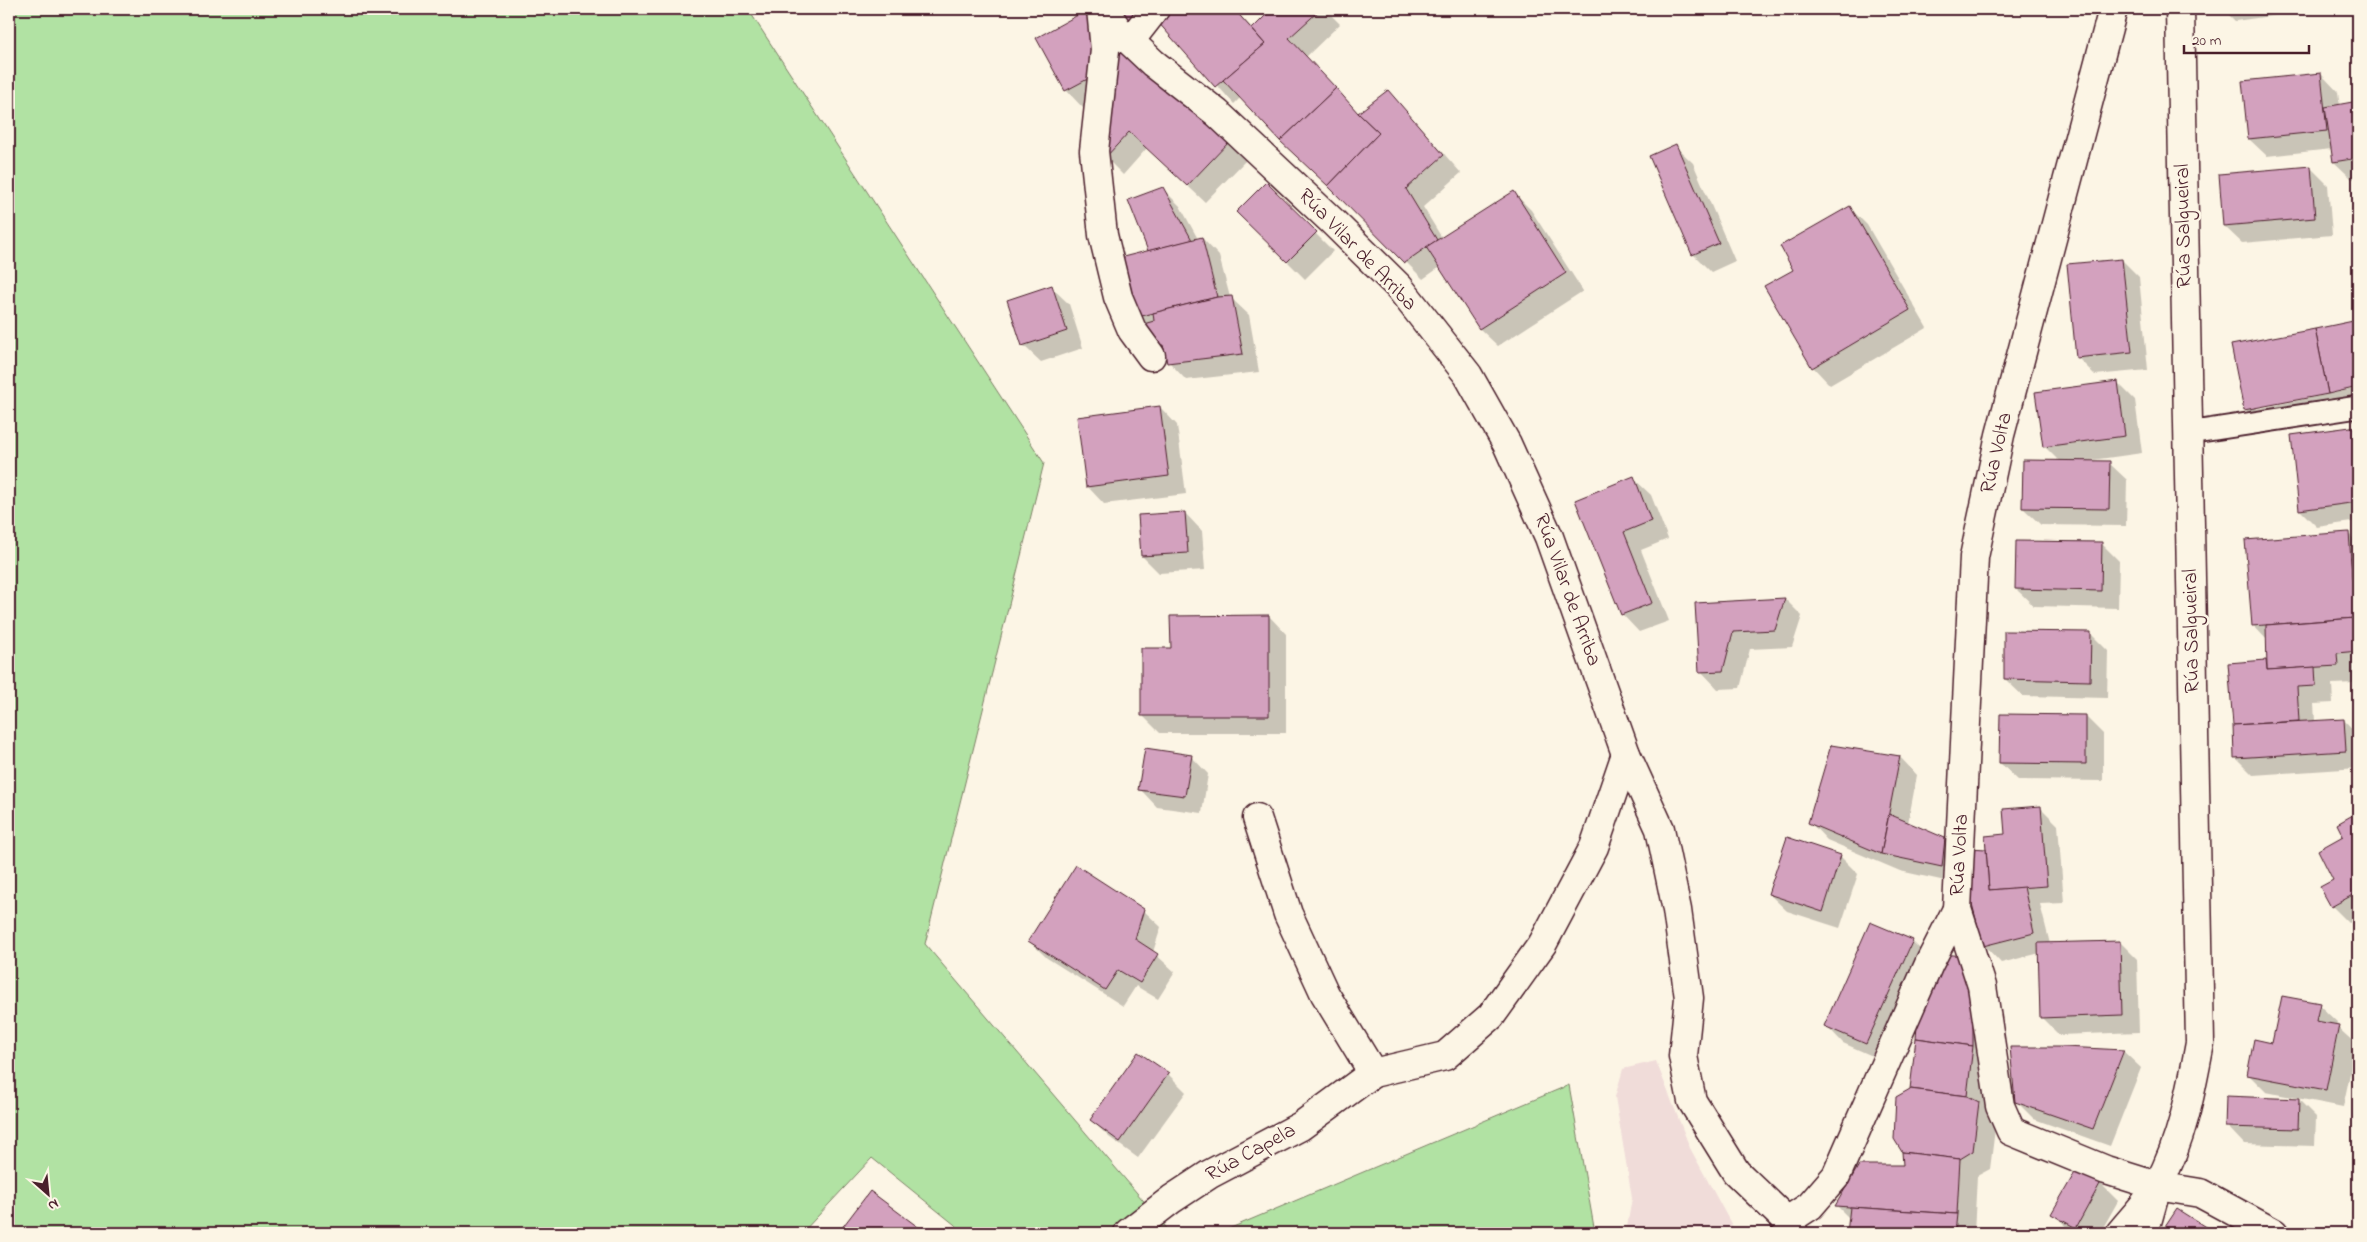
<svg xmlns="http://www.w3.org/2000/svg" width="2367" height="1242" viewBox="0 0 2367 1242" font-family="'Indie Flower',sans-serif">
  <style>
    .built { fill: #f0dcd9 }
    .green { fill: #b1e2a3; stroke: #7e8067 }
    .shadow { fill: #0003 }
    .building { fill: #d3a1be; stroke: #4a1f2b }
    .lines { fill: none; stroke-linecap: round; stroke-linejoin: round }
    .service-casing { stroke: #4a1f2b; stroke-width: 25 }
    .minor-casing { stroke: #4a1f2b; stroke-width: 31 }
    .tertiary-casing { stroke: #4a1f2b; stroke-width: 31 }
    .service { stroke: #fcf5e5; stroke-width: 21 }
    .minor { stroke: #fcf5e5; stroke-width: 28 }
    .tertiary { stroke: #fcf5e5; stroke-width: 28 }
    .labels { text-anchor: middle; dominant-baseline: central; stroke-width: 5; stroke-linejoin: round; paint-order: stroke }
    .street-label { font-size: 21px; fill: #4a1f2b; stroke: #fcf5e5 }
  </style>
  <rect width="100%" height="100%" fill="#fcf5e5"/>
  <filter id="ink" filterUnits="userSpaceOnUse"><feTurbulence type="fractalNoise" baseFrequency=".02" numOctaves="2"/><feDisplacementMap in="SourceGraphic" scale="10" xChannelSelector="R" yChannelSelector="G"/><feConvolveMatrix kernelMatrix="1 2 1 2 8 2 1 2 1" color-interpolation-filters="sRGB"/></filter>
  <g filter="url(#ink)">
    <path class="built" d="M1656,1061L1690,1148L1736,1233H1626L1632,1198L1615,1097L1623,1069Z"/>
    <g class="green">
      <path d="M9,9H748L1044,463L925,944L1171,1233H965L872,1158L802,1233H9Z"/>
      <path d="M1569,1085L1595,1233H1219Z"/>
    </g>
    <g class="shadow">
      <path d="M1122,9H1234L1253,29L1274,9H1325L1340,24L1306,57L1359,114L1388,91L1461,173L1423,207L1442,238L1513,192L1531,210L1583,291L1498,346L1480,329L1440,267L1423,279L1241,97L1234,104L1162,24L1147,38L1130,21Z"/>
      <path d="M1986,9H2004L1988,11Z"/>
      <path d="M2223,9H2322L2235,21Z"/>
      <path d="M1084,13L1102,30L1114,53L1229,142L1247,159L1205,202L1147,148L1123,175L1106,158L1110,93L1083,108L1066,90Z"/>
      <path d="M2321,74L2338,92L2340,106L2358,103V178L2352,179L2334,162L2332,149L2267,156L2249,139Z"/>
      <path d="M1675,146L1693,163L1735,261L1711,272L1693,254Z"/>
      <path d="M2310,167L2328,185L2332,235L2242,243L2224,226Z"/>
      <path d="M1266,184L1333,251L1305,279L1238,212Z"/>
      <path d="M1163,189L1180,206L1198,239L1202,238L1219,256L1230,297L1249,315L1259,372L1186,380L1153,345L1147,324L1139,317L1149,251Z"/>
      <path d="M1850,208L1867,225L1927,328L1830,385L1813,367L1795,270Z"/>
      <path d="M2122,260L2139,277L2148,370L2095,375L2077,357Z"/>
      <path d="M1051,287L1069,304L1083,348L1041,362L1023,345Z"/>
      <path d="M2358,321V386L2257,406V409L2358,388V408L2263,427L2245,409L2232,346Z"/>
      <path d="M2117,382L2135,400L2142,453L2085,461L2109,463L2127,480L2126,526L2041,525L2023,508L2060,462L2044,446Z"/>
      <path d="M1160,407L1177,425L1186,494L1104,504L1087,486Z"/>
      <path d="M2358,428V521L2317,527L2300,510L2293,436Z"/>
      <path d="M1633,478L1651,495L1668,539L1641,550L1669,621L1639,632L1622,614L1577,501Z"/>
      <path d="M1185,513L1202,531L1205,570L1159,573L1142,556Z"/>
      <path d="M2348,533L2358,543V669L2354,670L2355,683L2332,684L2333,703L2314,704L2315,721L2344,720L2358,735V768L2253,775L2236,758L2230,664L2267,661V640L2253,625Z"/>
      <path d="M2102,544L2119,561L2118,608L2034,606L2016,589Z"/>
      <path d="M1785,599L1802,616L1792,647L1750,649L1740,688L1718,689L1701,671L1697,604Z"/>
      <path d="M1269,616L1286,634V733H1160L1143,716L1172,649Z"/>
      <path d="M2090,633L2108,651L2107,698L2023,696L2005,679Z"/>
      <path d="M2086,717L2103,734V781L2018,780L2000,763Z"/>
      <path d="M1832,746L1900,757L1917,775L1908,823L1945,839L1962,857L1959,884L1900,871L1827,840L1810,822Z"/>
      <path d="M1191,756L1208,774L1202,813L1157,807L1140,789Z"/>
      <path d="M2040,807L2058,825L2064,903L2040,904L2050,944L2120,942L2137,959L2139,1032L2059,1035L2041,1017L2040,953L2001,963L1984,945L1987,850Z"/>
      <path d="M2358,813V919L2349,923L2332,906L2345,837L2338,824Z"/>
      <path d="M1840,856L1858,874L1840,928L1787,911L1769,894Z"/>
      <path d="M1143,910L1161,927L1153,952L1175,972L1158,999L1136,986L1123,1006L1047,958L1029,941Z"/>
      <path d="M1912,941L1929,958L1884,1061L1843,1043L1826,1025Z"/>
      <path d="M1963,958L1990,1064L1985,1110L1996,1121L1990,1169L1977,1176L1974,1233H1848L1850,1219L1837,1206L1904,1167L1911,1090Z"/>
      <path d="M2319,1005L2337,1022L2336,1026L2357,1045L2358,1043V1054L2355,1050L2343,1107L2266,1092L2248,1074L2273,1045Z"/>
      <path d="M2011,1049H2103L2123,1051L2141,1068L2110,1146L2034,1119L2016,1101Z"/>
      <path d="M1139,1053L1168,1074L1186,1092L1138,1158L1109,1137L1091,1120Z"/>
      <path d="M2298,1099L2316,1117L2315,1146L2244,1144L2227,1126Z"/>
      <path d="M2077,1171L2100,1183L2118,1201L2100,1233H2074L2053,1214Z"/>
      <path d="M870,1192L924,1233H839Z"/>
      <path d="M2177,1210L2213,1233H2162Z"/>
    </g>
    <g class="building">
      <path d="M1120,9H1142L1129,22Z"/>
      <path d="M1171,9H1234L1265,44L1215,87L1157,21Z"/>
      <path d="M1272,9H1321L1289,38L1336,88L1280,141L1223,80L1265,44L1252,29Z"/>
      <path d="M1085,11L1097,34V74L1065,91L1036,38Z"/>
      <path d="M1123,51L1230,141L1187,186L1129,132L1105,158L1112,62Z"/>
      <path d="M2321,73L2327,131L2248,139L2242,81Z"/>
      <path d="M1336,88L1358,113L1379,133L1328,186L1280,141Z"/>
      <path d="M1388,90L1444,155L1406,189L1437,240L1404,263L1328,186L1379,133L1358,113Z"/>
      <path d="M2358,101V158L2333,162L2325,107Z"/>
      <path d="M1676,144L1719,243L1692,255L1649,156Z"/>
      <path d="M2311,166L2315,218L2223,226L2219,174Z"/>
      <path d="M1266,182L1317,232L1287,262L1236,212Z"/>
      <path d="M1163,187L1192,240L1148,251L1128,200Z"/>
      <path d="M1514,191L1566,273L1479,329L1426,247Z"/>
      <path d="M2358,191V224L2353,192Z"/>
      <path d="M1850,206L1910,310L1812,368L1764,286L1793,270L1780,246Z"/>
      <path d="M1202,237L1217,297L1138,317L1123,257Z"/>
      <path d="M2122,259L2132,352L2076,358L2067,264Z"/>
      <path d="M1052,285L1067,331L1022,346L1007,300Z"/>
      <path d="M1232,296L1243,354L1167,363L1163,345L1152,346L1140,325L1154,321L1153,313L1217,297Z"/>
      <path d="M2358,320V387L2328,394L2315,329Z"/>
      <path d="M2315,329L2328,394L2244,410L2231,345Z"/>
      <path d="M2118,381L2125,436L2043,447L2035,392Z"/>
      <path d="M1160,406L1169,476L1086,487L1077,417Z"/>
      <path d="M2358,426V502L2299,510L2291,435Z"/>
      <path d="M2023,460L2110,461L2109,509L2022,508Z"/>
      <path d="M1634,476L1651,521L1624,532L1652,603L1621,615L1575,500Z"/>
      <path d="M1185,512L1188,553L1141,556L1138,515Z"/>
      <path d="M2349,532L2355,618L2252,626L2245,540Z"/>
      <path d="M2016,541L2102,542L2101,591L2015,589Z"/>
      <path d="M2351,557H2358V651L2337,653L2338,666L2267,670L2266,625L2355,618Z"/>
      <path d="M1785,598L1775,630L1733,632L1723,671L1699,672L1695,603Z"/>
      <path d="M1269,615V716H1141V648H1171L1170,616Z"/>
      <path d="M2004,631L2091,632L2090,681L2004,679Z"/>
      <path d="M2266,660L2267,670L2315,667L2316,686L2297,687L2299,721L2233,725L2228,663Z"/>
      <path d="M2000,714L2086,715V764L1999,763Z"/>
      <path d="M2344,719L2346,751L2234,758L2233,725Z"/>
      <path d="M1831,745L1900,756L1881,854L1808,823Z"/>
      <path d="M1145,748L1192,755L1185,796L1138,790Z"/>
      <path d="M2041,806L2047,886L1989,890L1985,836L2005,834L2003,809Z"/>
      <path d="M2358,812V892L2331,907L2320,887L2333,880L2318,850L2343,836L2337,824Z"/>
      <path d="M1889,814L1945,838L1942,867L1881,854Z"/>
      <path d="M1787,837L1841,855L1823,912L1768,894Z"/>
      <path d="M1970,848L1986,849L1989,890L2024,887L2034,933L1983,946L1971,900Z"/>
      <path d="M1076,865L1144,909L1135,939L1158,954L1140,983L1118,970L1105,990L1028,941Z"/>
      <path d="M1870,922L1913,940L1866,1044L1824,1026Z"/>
      <path d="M2120,941L2122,1015L2040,1018L2038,943Z"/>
      <path d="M1943,954L1963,956L1973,994V1046L1916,1038L1918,1015Z"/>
      <path d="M2282,996L2320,1003L2316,1021L2339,1025L2326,1090L2247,1075L2254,1039L2272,1043Z"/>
      <path d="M1916,1038L1973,1046L1967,1096L1910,1089Z"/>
      <path d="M2010,1047H2064L2124,1050L2093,1129L2015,1102Z"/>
      <path d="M1138,1052L1169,1073L1120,1142L1090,1120Z"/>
      <path d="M1910,1089L1967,1096L1979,1102L1973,1151L1960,1159L1902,1152L1894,1139L1896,1097Z"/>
      <path d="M2226,1096L2299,1099L2298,1129L2225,1127Z"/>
      <path d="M1902,1152L1960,1159L1957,1214L1835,1206L1859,1165H1903Z"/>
      <path d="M2077,1169L2101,1182L2076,1228L2051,1214Z"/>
      <path d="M870,1191L926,1233H838Z"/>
      <path d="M1850,1207L1957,1214L1955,1233H1847Z"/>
      <path d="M2177,1209L2215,1233H2161Z"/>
    </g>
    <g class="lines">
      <g class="service-casing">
        <path id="service" d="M2188,433L2358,407"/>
      </g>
      <g class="minor-casing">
        <g id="minor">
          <path d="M1101,9L1105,50L1094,151L1103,235L1118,297L1132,330L1151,356"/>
          <path d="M1104,9L1118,30L1153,63L1217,113L1332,221L1399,287L1468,375L1507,444L1549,537L1626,754L1660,829L1677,910L1689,998L1683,1056L1692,1101L1736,1172L1787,1221L1794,1233"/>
          <path d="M2113,9L2000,435L1974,557L1957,909L1982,986L2000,1106L2011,1131L2106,1170L2157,1186L2200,1193L2274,1233"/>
          <path d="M1130,41L1155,9"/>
          <path d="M1257,818L1288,914L1325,994L1373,1073L1445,1056L1491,1016L1543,943L1594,847L1626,754"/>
          <path d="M1787,1221L1810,1206L1836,1176L1929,964L1957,909"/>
          <path d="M1128,1233L1172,1199L1210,1174L1301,1126L1373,1073"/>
          <path d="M2144,1233L2157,1187"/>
        </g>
      </g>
      <g class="tertiary-casing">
        <path id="tertiary" d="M2120,1233C2132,1218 2148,1202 2158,1185C2182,1141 2191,1092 2200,1043L2180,9"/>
      </g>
      <use href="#service" class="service"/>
      <use href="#minor" class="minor"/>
      <use href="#tertiary" class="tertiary"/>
    </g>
  </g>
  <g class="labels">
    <g class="street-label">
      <text transform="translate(2184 226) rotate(-91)">Rúa Salgueiral</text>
      <text transform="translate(1357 250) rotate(46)">Rúa Vilar de Arriba</text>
      <text transform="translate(1997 453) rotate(-77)">Rúa Volta</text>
      <text transform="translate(1567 590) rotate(70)">Rúa Vilar de Arriba</text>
      <text transform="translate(2192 631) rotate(-91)">Rúa Salgueiral</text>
      <text transform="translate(1960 855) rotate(-87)">Rúa Volta</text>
      <text transform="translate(1251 1153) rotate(-29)">Rúa Capela</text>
    </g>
  </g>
  <rect width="2367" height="1242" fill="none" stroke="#fcf5e5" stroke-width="30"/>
  <rect x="15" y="15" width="2337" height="1212" fill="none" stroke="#4a1f2b" stroke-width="2" filter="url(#ink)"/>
  <g transform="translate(48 1194) rotate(153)" stroke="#fcf5e5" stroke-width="4" paint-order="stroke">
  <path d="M0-4L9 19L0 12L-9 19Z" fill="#4a1f2b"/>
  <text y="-8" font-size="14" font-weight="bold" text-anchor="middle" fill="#4a1f2b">N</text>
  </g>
  <path d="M2184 45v8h125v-8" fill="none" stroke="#4a1f2b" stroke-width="2.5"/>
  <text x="2192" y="45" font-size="15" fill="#4a1f2b" stroke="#fcf5e5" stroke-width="4" paint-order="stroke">20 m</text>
</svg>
